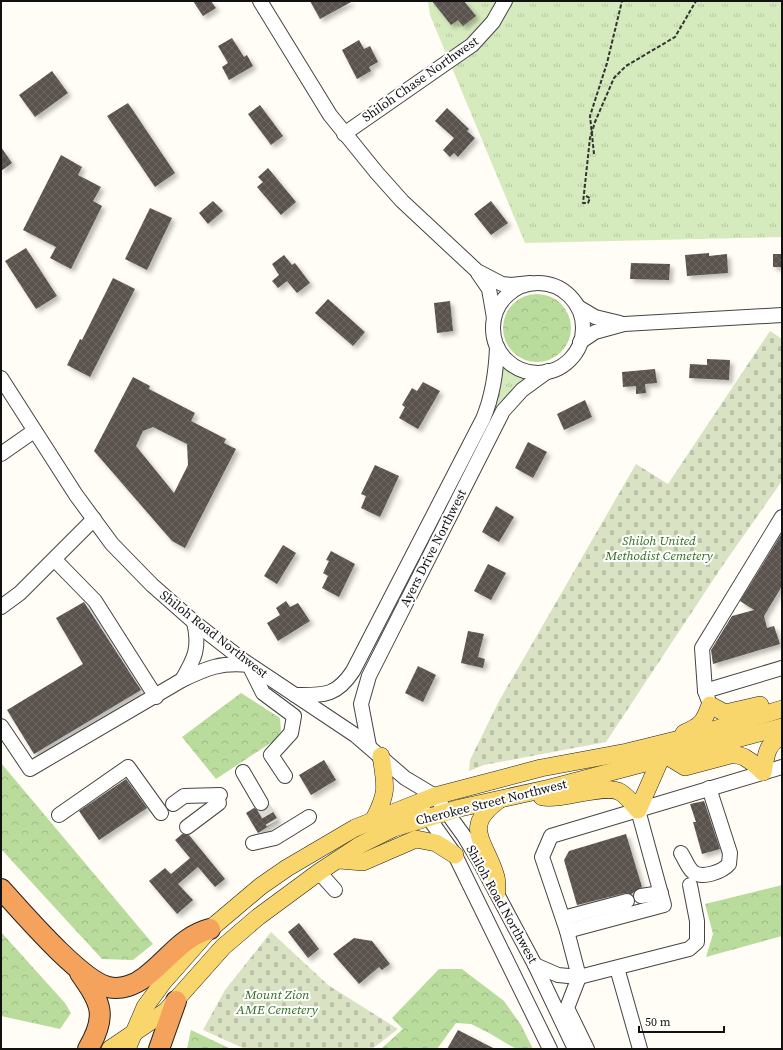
<svg xmlns="http://www.w3.org/2000/svg" width="783" height="1050" viewBox="0 0 783 1050" font-family="'Source Serif 4',serif">
  <style>
    .grass { fill: url(#grass-tufts) }
    .forest { fill: url(#forest-crowns) }
    .cemetery { fill: url(#cemetery-stones) }
    .building { fill: url(#building-cross-hatch); fill-rule: evenodd; filter: url(#shadow) }
    .lines { fill: none; stroke-linecap: round; stroke-linejoin: round }
    .minor-tunnel { stroke: #dbdad3; stroke-width: 14; stroke-dasharray: 14 7; stroke-linecap: butt }
    .minor-casing { stroke: #444; stroke-width: 16 }
    .major-casing { stroke: #222; stroke-width: 18 }
    .highway-casing { stroke: #222; stroke-width: 22 }
    .path { stroke: #333; stroke-width: 2; stroke-dasharray: 4 2; stroke-linecap: butt }
    .minor { stroke: #fff; stroke-width: 14 }
    .major { stroke: #f9d66b; stroke-width: 17 }
    .highway { stroke: #f5a25d; stroke-width: 20 }
    .labels { text-anchor: middle; dominant-baseline: central; stroke-width: 4; stroke-linejoin: round; paint-order: stroke }
    .street-label { font-size: 13px; fill: #111; stroke: #fff }
    .park-label { font-size: 13px; font-style: italic; fill: #2f6b1f; stroke: #fff }
  </style>
  <defs>
    <pattern id="grass-tufts" width="24" height="20" patternUnits="userSpaceOnUse"><rect width="24" height="20" fill="#d5ebbd"/><path d="M3 7l-1-3M5 7V3M7 7l1-3M15 17l-1-3M17 17v-4M19 17l1-3" fill="none" stroke="#b6c8a1"/></pattern>
    <pattern id="forest-crowns" width="20" height="18" patternUnits="userSpaceOnUse"><rect width="20" height="18" fill="#b9dc9c"/><path d="M2 6a3 3 0 1 1 6 0M12 15a3 3 0 1 1 6 0" fill="none" stroke="#9ebc85"/></pattern>
    <pattern id="cemetery-stones" width="16" height="16" patternUnits="userSpaceOnUse"><rect width="16" height="16" fill="#d9e3c4"/><path d="M2 7V4a2 2 0 0 1 4 0v3zM10 15v-3a2 2 0 0 1 4 0v3z" fill="#b9c2a7"/></pattern>
    <pattern id="building-cross-hatch" width="8" height="8" patternUnits="userSpaceOnUse"><rect width="8" height="8" fill="#5a524d"/><path d="M0 0l8 8M0 8l8-8" fill="none" stroke="#6d6662"/></pattern>
    <filter id="shadow"><feDropShadow dx="3.5" dy="3.5" stdDeviation="2" flood-color="#0004"/></filter>
  </defs>
  <rect width="100%" height="100%" fill="#fffdf5"/>
  <g class="grass">
    <path d="M428,1H782V237L525,243L430,15Z"/>
    <path d="M501,361L516,372L532,377L526,381L375,649L373,647L497,399L501,384Z"/>
  </g>
  <g class="forest">
    <circle cx="537" cy="328" r="34"/>
    <path d="M241,693L280,718L281,731L275,740L216,779L182,737Z"/>
    <path d="M1,763L153,944L133,960L102,959L1,849Z"/>
    <path d="M782,885V936L706,957L713,934L705,904Z"/>
    <path d="M1,932L65,1003L71,1013L60,1029L1,1016Z"/>
    <path d="M439,969H462L504,1001L521,1025L533,1049H516L489,1033L471,1024L456,1023L437,1049H381L403,1029L392,1018Z"/>
    <path d="M191,1030L231,1049H187Z"/>
  </g>
  <g class="cemetery">
    <path d="M770,331L782,339V481L723,565L606,742L484,765L469,771L470,760L499,701L636,464L668,484Z"/>
    <path d="M271,932L328,985L398,1029L372,1049H245L203,1030L225,990Z"/>
  </g>
  <g class="building">
    <path d="M193,1H211L216,8L203,16Z"/>
    <path d="M310,1H353L320,19Z"/>
    <path d="M432,1H464L476,16L463,26L458,20L451,25Z"/>
    <path d="M232,38L244,57L247,55L253,66L229,80L222,67L228,63L218,46Z"/>
    <path d="M359,40L364,49L370,46L378,62L369,67L371,71L357,79L342,50Z"/>
    <path d="M52,71L68,93L35,117L19,95Z"/>
    <path d="M128,103L175,173L155,187L107,116Z"/>
    <path d="M260,105L283,136L271,145L248,114Z"/>
    <path d="M447,108L469,129L467,131L475,138L458,157L454,153L450,157L443,150L454,138L435,121Z"/>
    <path d="M1,147L12,163L1,171Z"/>
    <path d="M61,155L82,167L78,175L101,187L93,201L102,206L71,269L50,258L56,247L23,230Z"/>
    <path d="M268,168L296,202L281,215L257,187L263,182L258,177Z"/>
    <path d="M213,201L223,211L208,224L199,213Z"/>
    <path d="M491,201L508,223L491,235L474,214Z"/>
    <path d="M150,208L172,218L147,270L125,259Z"/>
    <path d="M26,248L57,296L36,309L5,261Z"/>
    <path d="M709,253V256L727,254L728,273L687,276L685,255Z"/>
    <rect x="773" y="254" width="9" height="13"/>
    <path d="M284,255L292,265L295,263L310,283L297,293L287,281L278,288L272,281L279,275L272,264Z"/>
    <path d="M631,263L670,264L669,280L630,279Z"/>
    <path d="M113,278L135,289L90,377L67,365L80,339L82,340Z"/>
    <path d="M328,299L365,332L353,346L315,313Z"/>
    <path d="M450,301L453,331L437,333L434,303Z"/>
    <path d="M707,359L730,360L729,380L689,378L690,364L707,365Z"/>
    <path d="M655,369L657,383L645,384L646,393L636,394V386L623,387L622,372Z"/>
    <path d="M133,377L150,386L149,389L195,413L191,421L226,439L224,443L236,449L185,548L172,541L94,451ZM153,427L187,444L188,465L174,493L136,446L143,431Z"/>
    <path d="M423,382L440,391L418,429L399,418L405,407L402,405L412,388L417,391Z"/>
    <path d="M585,400L592,417L564,430L557,414Z"/>
    <path d="M528,442L547,452L533,478L515,468Z"/>
    <path d="M375,465L399,476L380,517L361,508L366,496L361,494Z"/>
    <path d="M496,506L514,517L499,542L482,532Z"/>
    <path d="M782,533V586L764,616L767,628L774,626L780,644L713,664L711,650L732,616L754,610L740,601Z"/>
    <path d="M283,545L296,553L277,584L264,576Z"/>
    <path d="M331,551L355,564L339,597L322,588L328,576L323,573L329,561L326,560Z"/>
    <path d="M488,564L506,573L491,600L474,591Z"/>
    <path d="M286,601L290,607L298,603L310,621L278,641L267,623L280,615L276,608Z"/>
    <path d="M84,602L141,690L34,754L7,710L83,664L56,618Z"/>
    <path d="M468,631L484,634L478,657L485,659L483,668L461,663Z"/>
    <path d="M418,666L436,675L423,702L405,693Z"/>
    <path d="M324,760L336,780L311,795L299,775Z"/>
    <path d="M126,779L147,808L99,840L79,811Z"/>
    <path d="M704,801L720,849L702,854L693,822H696L690,804Z"/>
    <path d="M269,805L278,820L258,833L246,813L254,808L261,811L265,810Z"/>
    <path d="M182,834L189,835L225,879L215,887L198,867L178,884L193,900L177,914L149,881L165,868L171,874L190,858L175,840Z"/>
    <path d="M626,834L642,887L631,894L625,893L577,905L564,860L569,851Z"/>
    <path d="M299,923L319,949L308,958L288,932Z"/>
    <path d="M354,938L372,941L390,964L382,970L379,967L359,984L333,954Z"/>
    <path d="M458,1030L495,1049H447Z"/>
  </g>
  <g class="lines">
    <path class="minor-tunnel" d="M261,803L273,823"/>
    <g class="minor-casing">
      <g id="minor">
        <path d="M260,1L330,115L377,173L402,201L477,271L502,284L511,285L530,283"/>
        <path d="M344,134L472,45L493,22L505,1"/>
        <path d="M478,273L489,289L494,318"/>
        <circle cx="538" cy="328" r="45"/>
        <path d="M578,307L595,317L620,323"/>
        <path d="M580,342L595,332L624,324L782,315"/>
        <path d="M1,378L76,495L112,544L152,585L194,622L244,661L355,735L405,778L435,796L464,836L482,866L535,965L575,1049"/>
        <path d="M1,454L34,431"/>
        <path d="M55,560L95,601L156,697"/>
        <path d="M1,607L20,593L94,519"/>
        <path d="M182,680C195,658 200,648 194,622"/>
        <path d="M705,691L702,648L782,517"/>
        <path d="M295,695C323,695 336,697 353,671L483,419C493,395 496,373 497,347"/>
        <path d="M708,699L705,691L782,668"/>
        <path d="M1,726L30,769L182,680C207,668 221,662 249,665L263,693L294,716L291,733L271,755L285,776"/>
        <path d="M369,746L361,704L369,676L503,411L522,390L548,371"/>
        <path d="M243,772L261,803"/>
        <path d="M173,804L184,796L220,795"/>
        <path d="M423,810L455,855L550,1049"/>
        <path d="M59,815L128,767L161,813"/>
        <path d="M187,827L219,803"/>
        <path d="M253,843L275,838L309,817"/>
        <path d="M681,853C685,859 688,868 693,872C702,879 722,872 729,864L730,853L709,788"/>
        <path d="M319,872L335,890"/>
        <path d="M641,896L661,893"/>
        <path d="M563,918L627,901"/>
        <path d="M567,931L664,905L638,810"/>
        <path d="M535,965L558,975L579,977L689,949L697,942V921L690,885"/>
        <path d="M617,968L640,1049"/>
        <path d="M587,1049L567,1008L579,977L567,931L542,857L551,836L782,767"/>
      </g>
    </g>
    <g class="major-casing">
      <g id="major">
        <path d="M684,733C701,726 704,722 710,705L725,713L760,705"/>
        <path d="M667,756L685,767L734,754L744,757L753,763L763,772"/>
        <path d="M763,772C766,758 766,742 782,737"/>
        <path d="M542,797C563,801 604,783 620,792C627,796 633,804 638,810L661,758"/>
        <path d="M373,821C388,793 386,787 381,756"/>
        <path d="M339,860L363,862L416,839L436,843L455,855"/>
        <path d="M497,892C497,887 497,881 496,877C487,843 460,828 499,800"/>
        <path d="M110,1049L166,1011L223,947L258,917L319,872L360,845L394,828L460,808L550,788L782,727"/>
        <path d="M127,1049L145,1007L164,981L210,929L261,886L287,868L355,828L435,796L541,768L627,752L700,734L782,709"/>
      </g>
    </g>
    <g class="highway-casing">
      <g id="highway">
        <path d="M1,889C22,912 80,980 108,987C121,990 135,985 145,977C168,960 182,936 210,929"/>
        <path d="M80,973C101,1003 108,1015 88,1049"/>
        <path d="M159,1049L176,1001"/>
      </g>
    </g>
    <g class="path">
      <path d="M594,154L590,116L607,63L622,1"/>
      <path d="M586,196L590,198L588,203H583L590,138L595,122L614,78L626,66L675,37L696,1"/>
    </g>
    <use href="#minor" class="minor"/>
    <use href="#major" class="major"/>
    <use href="#highway" class="highway"/>
  </g>
  <g class="labels">
    <g class="street-label">
      <text transform="translate(420 79) rotate(-35)">Shiloh Chase Northwest</text>
      <text transform="translate(433 548) rotate(-63)">Ayers Drive Northwest</text>
      <text transform="translate(214 634) rotate(38)">Shiloh Road Northwest</text>
      <text transform="translate(491 802) rotate(-14)">Cherokee Street Northwest</text>
      <text transform="translate(502 904) rotate(61)">Shiloh Road Northwest</text>
    </g>
    <g class="park-label">
      <text x="659" y="540">Shiloh United<tspan x="659" dy="15">Methodist Cemetery</tspan></text>
      <text x="277" y="994">Mount Zion<tspan x="277" dy="15">AME Cemetery</tspan></text>
    </g>
  </g>
  <rect width="783" height="1050" fill="none" stroke="#111111" stroke-width="4"/>
  <path d="M639 1026v6h85v-6" fill="none" stroke="#111111" stroke-width="2"/>
  <text x="645" y="1026" font-size="12" fill="#111111" stroke="#ffffff" stroke-width="3" paint-order="stroke">50 m</text>
</svg>
